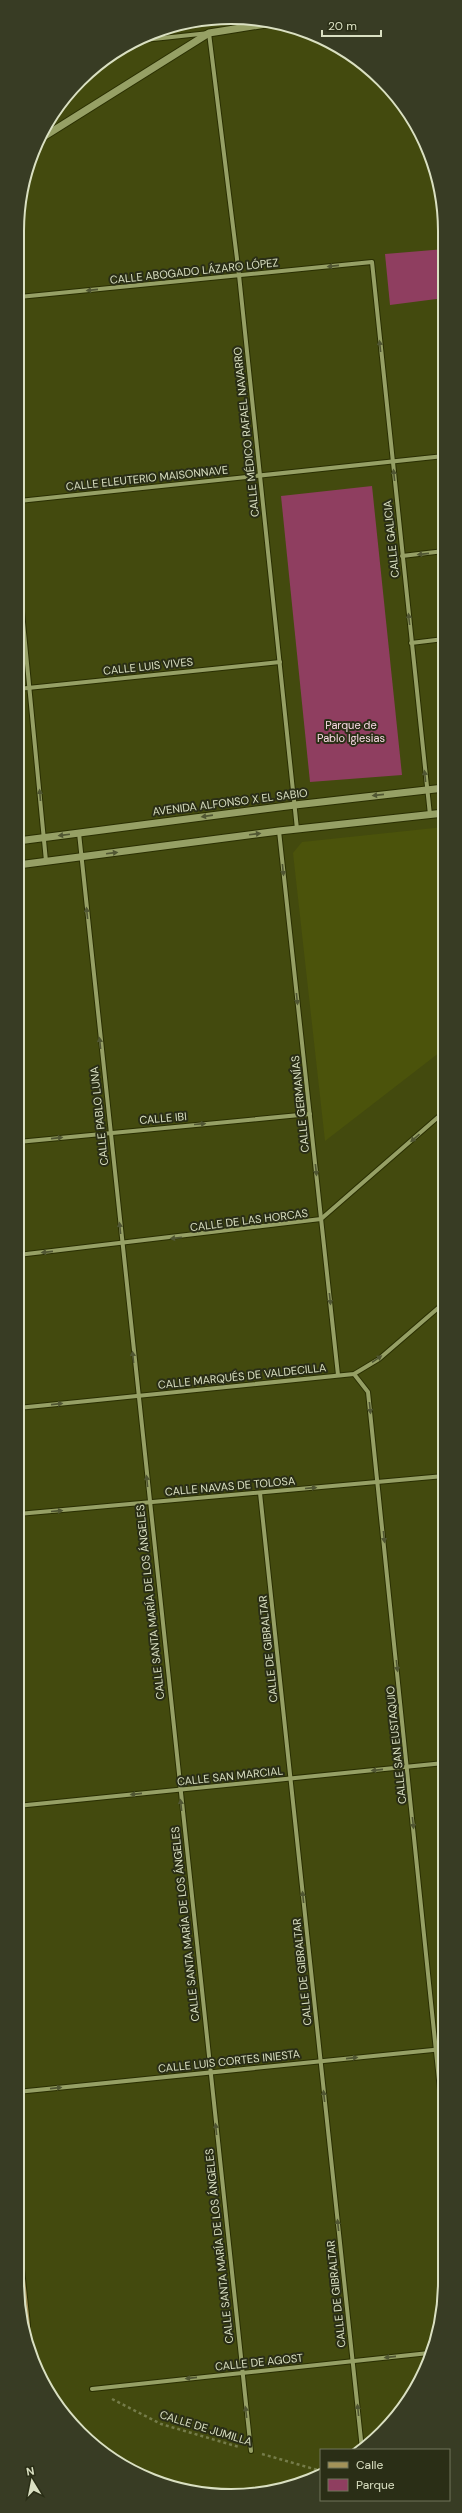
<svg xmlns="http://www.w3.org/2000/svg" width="462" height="2513" viewBox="0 0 462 2513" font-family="'DM Sans',sans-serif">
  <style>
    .built { fill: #4b530b }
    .green { fill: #8f3e60 }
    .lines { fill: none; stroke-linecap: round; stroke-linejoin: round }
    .minor-casing { stroke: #2a2f02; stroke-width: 6 }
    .tertiary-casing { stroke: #2a2f02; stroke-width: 9 }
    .secondary-casing { stroke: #2a2f02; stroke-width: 10 }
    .path { stroke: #757c4a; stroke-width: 2.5; stroke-dasharray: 3 3; stroke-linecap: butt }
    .minor { stroke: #96a065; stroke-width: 4 }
    .tertiary { stroke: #96a065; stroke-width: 7 }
    .secondary { stroke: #a29258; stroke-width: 8 }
    .oneway { fill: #505632 }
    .labels { text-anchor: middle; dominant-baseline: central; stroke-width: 4; stroke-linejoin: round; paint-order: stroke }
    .street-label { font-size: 11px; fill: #dae0c2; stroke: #2a2e16 }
    .park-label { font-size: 11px; fill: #f8dae4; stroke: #2a2e16 }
    .rim { fill: none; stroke: #dae0c2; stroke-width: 2 }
  </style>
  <rect width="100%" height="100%" fill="#434a0e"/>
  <path class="built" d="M444,827V1049L325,1141L293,853L302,842Z"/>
  <g class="green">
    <path d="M445,249L444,298L390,305L385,254Z"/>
    <path d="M372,486L402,775L310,782L281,496Z"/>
  </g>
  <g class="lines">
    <g class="minor-casing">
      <g id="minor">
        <path d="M144,40L209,33L239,275L297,829"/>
        <path d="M19,297L372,262L430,815"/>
        <path d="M19,501L444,456"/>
        <path d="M402,556L444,551"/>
        <path d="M18,570L46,861"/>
        <path d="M411,643L444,639"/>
        <path d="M18,689L280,662"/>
        <path d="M279,831L338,1375"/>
        <path d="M79,833L251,2451"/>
        <path d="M18,1142L310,1114"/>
        <path d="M18,1255L321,1219L444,1112"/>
        <path d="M354,1374L368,1392L443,2119"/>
        <path d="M18,1408L354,1374L379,1359L444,1303"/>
        <path d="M260,1493L362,2449"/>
        <path d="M18,1514L444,1476"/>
        <path d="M17,1806L444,1763"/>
        <path d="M17,2092L443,2049"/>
        <path d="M92,2389L429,2353"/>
      </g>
    </g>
    <g class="tertiary-casing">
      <g id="tertiary">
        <path d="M40,139L209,33L272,23"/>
        <path d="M18,841L295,805L444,788"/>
        <path d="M18,865L279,831L444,813"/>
      </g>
    </g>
    <g class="secondary-casing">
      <path id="secondary" d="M17,2242L26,2325"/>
    </g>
    <g class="path">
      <path d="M112,2399L161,2424L239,2447"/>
      <path d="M262,2454L321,2471"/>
    </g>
    <use href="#minor" class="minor"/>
    <use href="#tertiary" class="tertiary"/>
    <use href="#secondary" class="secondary"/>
  </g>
  <defs><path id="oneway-solid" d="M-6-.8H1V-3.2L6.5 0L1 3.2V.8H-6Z"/></defs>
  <g class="oneway">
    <use href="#oneway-solid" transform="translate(333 266) rotate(174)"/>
    <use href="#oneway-solid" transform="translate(92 290) rotate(174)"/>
    <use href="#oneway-solid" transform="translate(380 346) rotate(-96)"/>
    <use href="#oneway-solid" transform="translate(394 475) rotate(-96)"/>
    <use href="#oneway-solid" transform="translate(423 554) rotate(174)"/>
    <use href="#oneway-solid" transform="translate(409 619) rotate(-96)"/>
    <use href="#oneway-solid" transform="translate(425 776) rotate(-96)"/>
    <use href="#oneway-solid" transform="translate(40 795) rotate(-95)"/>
    <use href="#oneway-solid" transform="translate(378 795) rotate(174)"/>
    <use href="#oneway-solid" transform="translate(207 816) rotate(172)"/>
    <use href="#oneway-solid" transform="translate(255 834) rotate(-7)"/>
    <use href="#oneway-solid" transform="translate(64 835) rotate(173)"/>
    <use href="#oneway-solid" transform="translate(112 853) rotate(-7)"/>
    <use href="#oneway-solid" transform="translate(283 870) rotate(84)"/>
    <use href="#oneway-solid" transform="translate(87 913) rotate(-96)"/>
    <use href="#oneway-solid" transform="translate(297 999) rotate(84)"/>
    <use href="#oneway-solid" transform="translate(100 1043) rotate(-96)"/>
    <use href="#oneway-solid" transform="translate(200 1124) rotate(-5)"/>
    <use href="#oneway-solid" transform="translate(57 1138) rotate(-6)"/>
    <use href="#oneway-solid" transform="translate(415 1138) rotate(139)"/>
    <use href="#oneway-solid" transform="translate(316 1170) rotate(84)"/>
    <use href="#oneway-solid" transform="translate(120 1228) rotate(-96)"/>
    <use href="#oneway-solid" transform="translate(176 1238) rotate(174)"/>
    <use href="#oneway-solid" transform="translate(47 1252) rotate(174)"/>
    <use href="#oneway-solid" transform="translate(330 1299) rotate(84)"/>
    <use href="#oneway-solid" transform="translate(133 1357) rotate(-96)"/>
    <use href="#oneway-solid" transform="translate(377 1359) rotate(-34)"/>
    <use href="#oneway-solid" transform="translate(57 1404) rotate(-6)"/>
    <use href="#oneway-solid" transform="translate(370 1408) rotate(84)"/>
    <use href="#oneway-solid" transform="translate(147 1481) rotate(-96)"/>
    <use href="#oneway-solid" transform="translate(311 1488) rotate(-5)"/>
    <use href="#oneway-solid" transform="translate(57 1511) rotate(-5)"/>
    <use href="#oneway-solid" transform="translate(384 1537) rotate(84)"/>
    <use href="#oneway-solid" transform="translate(397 1666) rotate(84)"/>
    <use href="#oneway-solid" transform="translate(377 1770) rotate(174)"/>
    <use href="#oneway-solid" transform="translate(136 1794) rotate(174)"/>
    <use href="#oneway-solid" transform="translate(181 1805) rotate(-96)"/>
    <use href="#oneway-solid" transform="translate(413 1823) rotate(84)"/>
    <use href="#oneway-solid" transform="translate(303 1897) rotate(-96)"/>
    <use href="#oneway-solid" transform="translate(352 2058) rotate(-6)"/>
    <use href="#oneway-solid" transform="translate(56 2088) rotate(-6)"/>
    <use href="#oneway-solid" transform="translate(324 2096) rotate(-96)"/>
    <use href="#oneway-solid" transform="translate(216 2129) rotate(-96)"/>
    <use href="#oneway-solid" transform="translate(338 2225) rotate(-96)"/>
    <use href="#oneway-solid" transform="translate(390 2357) rotate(174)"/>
    <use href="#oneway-solid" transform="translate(191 2378) rotate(174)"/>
    <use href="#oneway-solid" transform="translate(358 2410) rotate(-96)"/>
    <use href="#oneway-solid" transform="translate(246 2412) rotate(-97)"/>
  </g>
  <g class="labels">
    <g class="street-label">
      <text transform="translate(194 271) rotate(-6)">CALLE ABOGADO LÁZARO LÓPEZ</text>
      <text transform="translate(246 432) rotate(-96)">CALLE MÉDICO RAFAEL NAVARRO</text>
      <text transform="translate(147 478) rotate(-6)">CALLE ELEUTERIO MAISONNAVE</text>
      <text transform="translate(391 539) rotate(-96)">CALLE GALICIA</text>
      <text transform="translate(148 666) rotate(-6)">CALLE LUIS VIVES</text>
      <text transform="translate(230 802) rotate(-7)">AVENIDA ALFONSO X EL SABIO</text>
      <text transform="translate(300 1104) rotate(-96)">CALLE GERMANÍAS</text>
      <text transform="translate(99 1116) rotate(-96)">CALLE PABLO LUNA</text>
      <text transform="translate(163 1118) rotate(-5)">CALLE IBI</text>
      <text transform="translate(249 1220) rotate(-7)">CALLE DE LAS HORCAS</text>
      <text transform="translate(242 1376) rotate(-6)">CALLE MARQUÉS DE VALDECILLA</text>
      <text transform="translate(230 1486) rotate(-5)">CALLE NAVAS DE TOLOSA</text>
      <text transform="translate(150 1602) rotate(-96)">CALLE SANTA MARÍA DE LOS ÁNGELES</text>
      <text transform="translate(268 1649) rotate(-96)">CALLE DE GIBRALTAR</text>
      <text transform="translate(396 1745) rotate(-96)">CALLE SAN EUSTAQUIO</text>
      <text transform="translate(230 1776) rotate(-6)">CALLE SAN MARCIAL</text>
      <text transform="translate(185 1924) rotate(-96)">CALLE SANTA MARÍA DE LOS ÁNGELES</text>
      <text transform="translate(302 1972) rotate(-96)">CALLE DE GIBRALTAR</text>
      <text transform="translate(229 2061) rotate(-6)">CALLE LUIS CORTES INIESTA</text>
      <text transform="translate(219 2246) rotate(-96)">CALLE SANTA MARÍA DE LOS ÁNGELES</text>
      <text transform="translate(336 2294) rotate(-96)">CALLE DE GIBRALTAR</text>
      <text transform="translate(259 2362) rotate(-6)">CALLE DE AGOST</text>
      <text transform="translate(206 2428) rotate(17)">CALLE DE JUMILLA</text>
    </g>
    <g class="park-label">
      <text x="351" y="725">Parque de<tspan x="351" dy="13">Pablo Iglesias</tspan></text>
    </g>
  </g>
  <path d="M0 0H462V2513H0ZM231 24H231A207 207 0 0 1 438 231V2282A207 207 0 0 1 231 2489H231A207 207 0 0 1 24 2282V231A207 207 0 0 1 231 24Z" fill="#383c24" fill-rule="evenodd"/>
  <path class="rim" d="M231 24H231A207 207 0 0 1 438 231V2282A207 207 0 0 1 231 2489H231A207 207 0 0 1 24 2282V231A207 207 0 0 1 231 24Z"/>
  <rect x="320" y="2449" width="130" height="52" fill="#2a2e16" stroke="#70755b"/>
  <rect x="328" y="2462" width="20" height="6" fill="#a29258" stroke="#70755b"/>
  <text x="356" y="2469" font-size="12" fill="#dae0c2">Calle</text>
  <rect x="328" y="2479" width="20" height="12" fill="#8f3e60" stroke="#70755b"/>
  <text x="356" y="2489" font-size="12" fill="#dae0c2">Parque</text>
  <g transform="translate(32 2481) rotate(350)" stroke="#2a2e16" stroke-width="3" paint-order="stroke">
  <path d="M0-3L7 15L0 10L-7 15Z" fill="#dae0c2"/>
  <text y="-6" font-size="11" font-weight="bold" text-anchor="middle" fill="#dae0c2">N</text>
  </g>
  <path d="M322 30v6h59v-6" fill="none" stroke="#dae0c2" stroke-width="2"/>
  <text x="328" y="30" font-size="12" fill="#dae0c2" stroke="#2a2e16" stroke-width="3" paint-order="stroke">20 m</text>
</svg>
